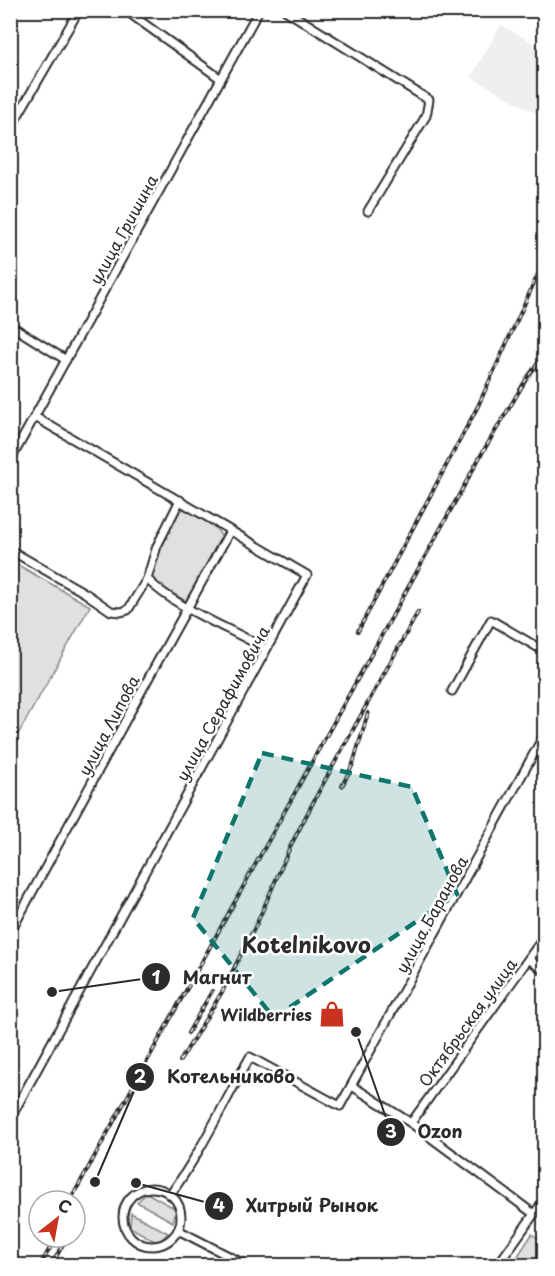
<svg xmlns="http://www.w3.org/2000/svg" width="555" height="1276" viewBox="0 0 555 1276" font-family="'Playpen Sans',sans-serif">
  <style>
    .built { fill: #efefef }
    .green { fill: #e0e0e0; stroke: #868686; stroke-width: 1.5 }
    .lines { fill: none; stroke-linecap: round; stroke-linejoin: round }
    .street-casing { stroke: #2b2b2b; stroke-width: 11 }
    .street { stroke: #fff; stroke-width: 7 }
    .rail-casing { stroke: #2b2b2b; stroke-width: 4 }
    .rail { stroke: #fff; stroke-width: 1.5; stroke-dasharray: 4.5; stroke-linecap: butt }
    .marked { fill: #0f766e; fill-opacity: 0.2; stroke: #0f766e; stroke-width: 4.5; stroke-dasharray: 12 8; stroke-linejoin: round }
    .labels { text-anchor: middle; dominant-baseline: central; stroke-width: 5; stroke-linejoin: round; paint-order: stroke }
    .street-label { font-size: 16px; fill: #2b2b2b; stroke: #fff }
    .poi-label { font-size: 16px; font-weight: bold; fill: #2b2b2b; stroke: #fff; text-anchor: end }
    .district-label { font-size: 22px; font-weight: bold; fill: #2b2b2b; stroke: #fff }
    .leader { fill: none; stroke: #2b2b2b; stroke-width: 2 }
    .callout-dot { fill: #2b2b2b; stroke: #fff; stroke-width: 2 }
    .mark-label { font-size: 18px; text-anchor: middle; font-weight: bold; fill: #fff }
    .callout-label { font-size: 18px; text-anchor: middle; font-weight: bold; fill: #2b2b2b; stroke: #fff; stroke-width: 5; stroke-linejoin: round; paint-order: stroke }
  </style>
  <rect width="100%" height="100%" fill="#fff"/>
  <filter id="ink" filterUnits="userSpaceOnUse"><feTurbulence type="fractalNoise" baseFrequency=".0167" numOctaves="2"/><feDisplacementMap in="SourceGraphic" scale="12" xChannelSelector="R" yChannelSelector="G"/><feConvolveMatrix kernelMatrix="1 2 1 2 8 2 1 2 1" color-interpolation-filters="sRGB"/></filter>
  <g filter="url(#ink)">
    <path class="built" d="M501,25L544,49V118L471,77Z"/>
    <g class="green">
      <path d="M186,509L214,526L223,538L187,602L155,583L151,577C154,553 167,532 178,511Z"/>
      <path d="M11,561L90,606L11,747Z"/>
      <path d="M147,1193L176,1209L173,1222L137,1202Z"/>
      <path d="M131,1213L168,1233L158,1243L130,1227Z"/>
      <path d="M532,1234L544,1243V1265H512Z"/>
    </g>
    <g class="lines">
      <g class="street-casing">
        <g id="street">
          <path d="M125,10L221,79"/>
          <path d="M285,10L429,100L426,116L368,211"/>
          <path d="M10,14L13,10"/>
          <path d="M10,129L79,10"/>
          <path d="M10,325L66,360"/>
          <path d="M10,461L259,10"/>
          <path d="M10,550L85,593L111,611L121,612L128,610L147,579L157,546L180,500"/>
          <path d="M147,579C174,607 231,629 266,649"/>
          <path d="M452,691L491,620L544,651"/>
          <path d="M10,933L148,679L230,531"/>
          <path d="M529,959L544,971"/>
          <path d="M352,1086L411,1123L534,1214"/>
          <path d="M10,1119L307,575L35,417"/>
          <path d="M411,1123L544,937"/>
          <circle cx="152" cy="1217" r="29"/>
          <path d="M170,1195C201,1152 224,1103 250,1057L340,1106L544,735"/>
          <path d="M178,1230L248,1266"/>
          <path d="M497,1266L544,1200"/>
        </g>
      </g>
      <use href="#street" class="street"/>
      <g class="rail-casing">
        <g id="rail">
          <path d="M358,631L478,406L544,261"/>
          <path d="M342,786L353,764L368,713"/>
          <path d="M188,1033L212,991"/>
          <path d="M180,1061L222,992L257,923L291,845L318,793L418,612"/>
          <path d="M70,1201L481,455L527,378L544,355"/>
          <path d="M40,1266L56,1237"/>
          <path d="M51,1266L66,1239"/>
        </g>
      </g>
      <use href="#rail" class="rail"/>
    </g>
  </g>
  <path class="marked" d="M262,753L412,787L457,894L274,1018L193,918Z"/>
  <defs>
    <g id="shop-bare" transform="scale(2.07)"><path d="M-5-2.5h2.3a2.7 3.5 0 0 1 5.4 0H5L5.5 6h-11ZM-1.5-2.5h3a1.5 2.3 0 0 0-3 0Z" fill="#c8321e" stroke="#fff" stroke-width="2.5" paint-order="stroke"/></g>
  </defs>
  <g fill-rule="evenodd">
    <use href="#shop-bare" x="332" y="1014"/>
  </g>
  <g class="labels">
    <g class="street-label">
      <text transform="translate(123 229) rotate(-61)">улица Гришина</text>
      <text transform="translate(222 703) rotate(-61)">улица Серафимовича</text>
      <text transform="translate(108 725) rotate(-62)">улица Липова</text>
      <text transform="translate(431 914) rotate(-61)">улица Баранова</text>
      <text transform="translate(467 1022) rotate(-54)">Октябрьская улица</text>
    </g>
    <g class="poi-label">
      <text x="312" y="1014">Wildberries</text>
    </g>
    <g class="district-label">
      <text x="306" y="943">Kotelnikovo</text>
    </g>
  </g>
  <path class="leader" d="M52 992L156 977M95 1182L140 1077M356 1032L391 1132M136 1183L219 1206"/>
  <g class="callout-dot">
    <circle cx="52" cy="992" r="6"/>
    <circle cx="95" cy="1182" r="6"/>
    <circle cx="356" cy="1032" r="6"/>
    <circle cx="136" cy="1183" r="6"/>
    <circle cx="156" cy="977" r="15"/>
    <circle cx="140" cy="1077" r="15"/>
    <circle cx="391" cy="1132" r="15"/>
    <circle cx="219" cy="1206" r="15"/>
  </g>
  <g class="mark-label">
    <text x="156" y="984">1</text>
    <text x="140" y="1083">2</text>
    <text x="391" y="1138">3</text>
    <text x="219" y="1212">4</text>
  </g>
  <g class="callout-label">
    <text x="217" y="984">Магнит</text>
    <text x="231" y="1083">Котельниково</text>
    <text x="440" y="1138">Ozon</text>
    <text x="312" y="1212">Хитрый Рынок</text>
  </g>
  <rect width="555" height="1276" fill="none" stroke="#fff" stroke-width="36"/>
  <rect x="18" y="18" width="519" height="1240" fill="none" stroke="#2b2b2b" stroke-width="2" filter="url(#ink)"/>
  <g transform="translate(57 1219) rotate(31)"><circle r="28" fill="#ffffff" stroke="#aaaaaa" stroke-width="1.5"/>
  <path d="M0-4.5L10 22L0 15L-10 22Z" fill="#c8321e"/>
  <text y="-9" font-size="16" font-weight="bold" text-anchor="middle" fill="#2b2b2b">С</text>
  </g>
</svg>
